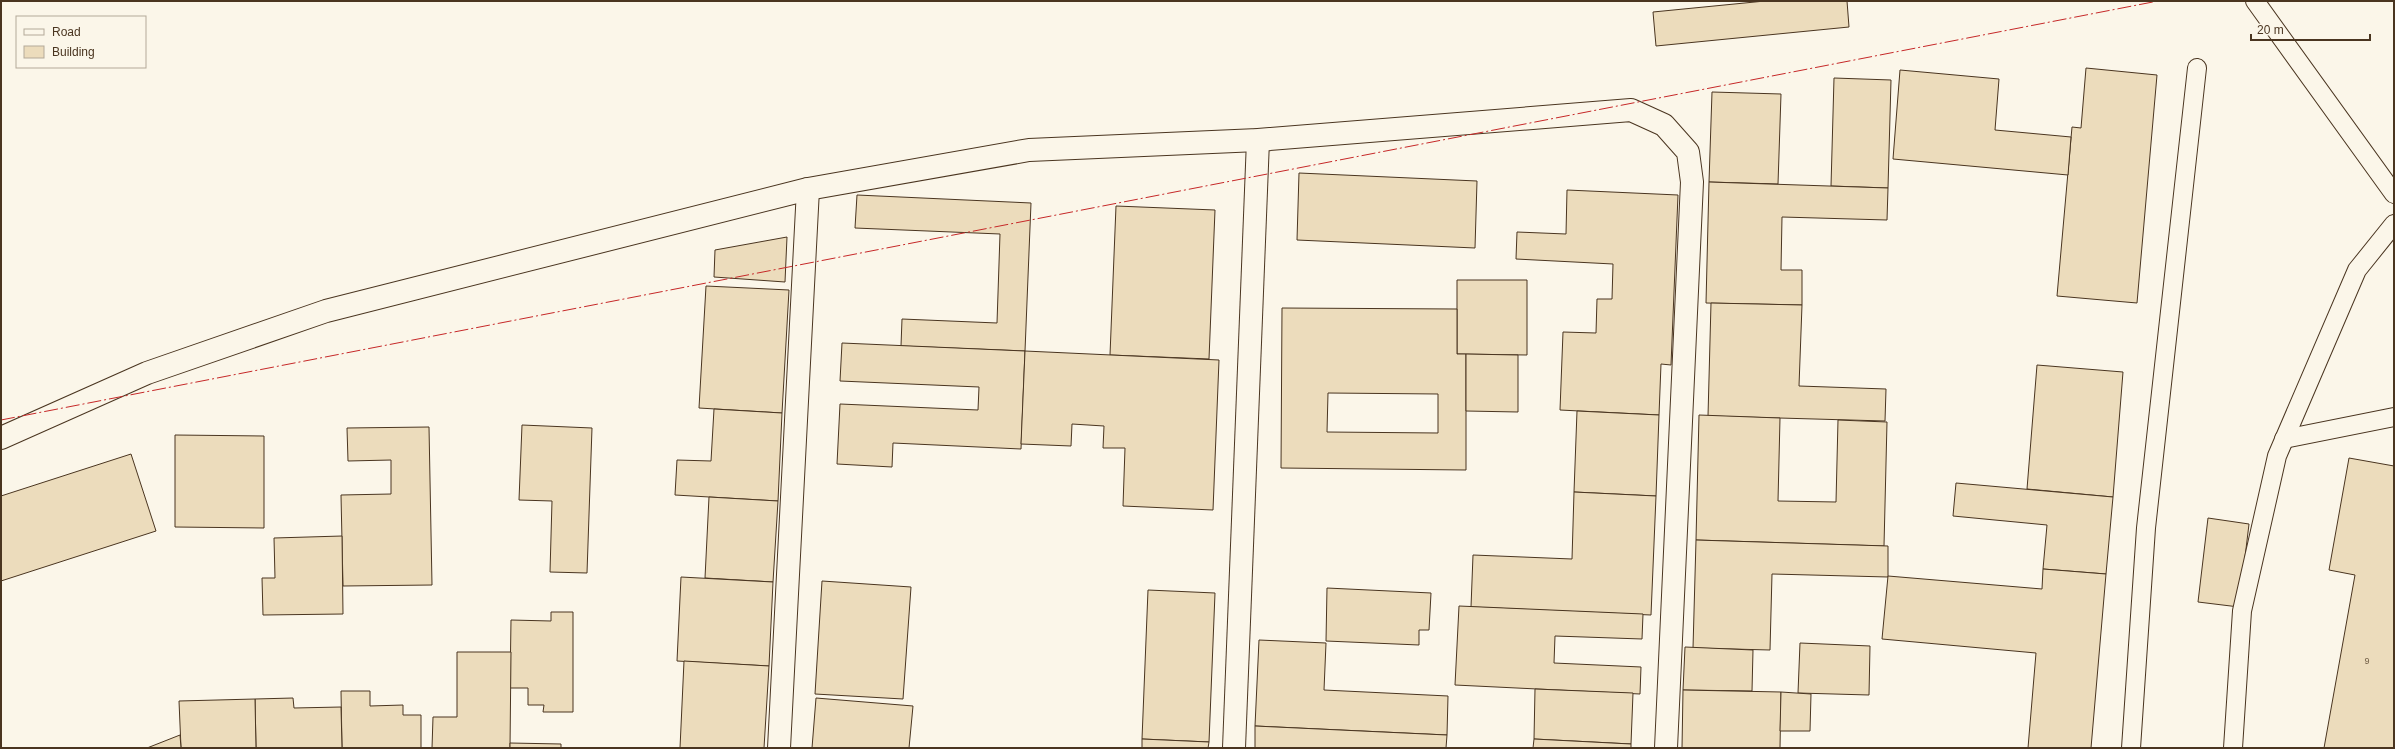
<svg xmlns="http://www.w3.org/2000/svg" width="2395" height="749" viewBox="0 0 2395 749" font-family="Arial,sans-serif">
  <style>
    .building { fill: #ecdcbc; stroke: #4a3520; fill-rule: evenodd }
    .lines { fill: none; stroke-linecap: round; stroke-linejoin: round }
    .lane-casing { stroke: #4a3520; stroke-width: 20 }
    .street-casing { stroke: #4a3520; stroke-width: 24 }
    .lane { stroke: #fbf6e9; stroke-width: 18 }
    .street { stroke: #fbf6e9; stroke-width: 22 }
    .power { stroke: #c62828; stroke-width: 1; stroke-dasharray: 14 3 2 3; stroke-linecap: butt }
    .labels { text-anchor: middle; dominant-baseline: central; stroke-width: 3; stroke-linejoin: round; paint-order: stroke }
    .number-label { font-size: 9px; fill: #725f47 }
  </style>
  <rect width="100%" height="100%" fill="#fbf6e9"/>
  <g class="building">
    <path d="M1765,1H1847L1849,27L1656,46L1653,12Z"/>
    <path d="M2086,68L2157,75L2137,303L2057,296L2072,127L2081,128Z"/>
    <path d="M1900,70L1999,79L1995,130L2071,137L2068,175L1893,159Z"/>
    <path d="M1834,78L1891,80L1888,188L1831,186Z"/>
    <path d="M1712,92L1781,94L1778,184L1709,182Z"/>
    <path d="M1299,173L1477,181L1475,248L1297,240Z"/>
    <path d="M1709,182L1888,188L1887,220L1782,217L1781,270H1802V305L1706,303Z"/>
    <path d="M1567,190L1678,195L1671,365L1661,364L1659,415L1560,410L1563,332L1596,333L1597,299H1612L1613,264L1516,259L1517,232L1566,234Z"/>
    <path d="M857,195L1031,203L1025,351L901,346L902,319L997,323L1000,234L855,228Z"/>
    <path d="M1116,206L1215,210L1209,359L1110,355Z"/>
    <path d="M787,237L785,282L714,277L715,250Z"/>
    <path d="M1457,280H1527V355L1457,354Z"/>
    <path d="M706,286L789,290L782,413L699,408Z"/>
    <path d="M1711,303L1802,305L1799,386L1886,389L1885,421L1708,416Z"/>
    <path d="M1282,308L1457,309V354H1466V470L1281,468ZM1328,393L1438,394V433L1327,432Z"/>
    <path d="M842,343L1025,351L1021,449L893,443L892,467L837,464L840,404L978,410L979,387L840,381Z"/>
    <path d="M1025,351L1219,360L1213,510L1123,506L1125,448H1103L1104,426L1072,424L1071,446L1021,444Z"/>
    <path d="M1466,354L1518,355V412L1466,411Z"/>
    <path d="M2037,365L2123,372L2113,497L2027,489Z"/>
    <path d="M714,409L782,413L778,501L675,495L677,460L711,461Z"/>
    <path d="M1577,411L1659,415L1656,496L1574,492Z"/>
    <path d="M1699,415L1780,418L1778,501L1836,502L1838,420L1887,422L1884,546L1696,540Z"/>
    <path d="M522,425L592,428L587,573L550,572L552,501L519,500Z"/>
    <path d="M429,427L432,585L343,586L341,495L391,494V460L348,461L347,428Z"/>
    <path d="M175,435L264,436V528L175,527Z"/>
    <path d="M131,454L156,531L1,581V496Z"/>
    <path d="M2349,458L2394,466V748H2324L2355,575L2329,570Z"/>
    <path d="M1956,483L2113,497L2106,574L2043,569L2047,525L1953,516Z"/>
    <path d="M1574,492L1656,496L1651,615L1471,607L1473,555L1572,559Z"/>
    <path d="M709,497L778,501L773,582L705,578Z"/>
    <path d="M2208,518L2249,524L2239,607L2198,602Z"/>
    <path d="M342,536L343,614L263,615L262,578H275L274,538Z"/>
    <path d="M1696,540L1888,546V577L1772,574L1770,650L1693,648Z"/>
    <path d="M2043,569L2106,574L2091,748H2028L2036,653L1882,639L1888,576L2042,589Z"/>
    <path d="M681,577L773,582L769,666L677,661Z"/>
    <path d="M822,581L911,587L903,699L815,694Z"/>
    <path d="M1327,588L1431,593L1429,630H1419V645L1326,641Z"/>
    <path d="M1148,590L1215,593L1209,742L1142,739Z"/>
    <path d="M1459,606L1643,614L1642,639L1555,636L1554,663L1641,667L1640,694L1455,685Z"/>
    <path d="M551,612H573V712H543L544,705H528V688H510L511,620L551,621Z"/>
    <path d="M1259,640L1326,643L1324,690L1448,696L1447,735L1255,726Z"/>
    <path d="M1800,643L1870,646L1869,695L1798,693Z"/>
    <path d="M1685,647L1753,650L1752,691L1683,690Z"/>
    <path d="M457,652H511L510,748H432L433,717H457Z"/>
    <path d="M684,661L769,666L764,748H680Z"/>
    <path d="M1535,689L1633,693L1631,744L1534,739Z"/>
    <path d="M1683,690L1781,692L1780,748H1682Z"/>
    <path d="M341,691H370V706L403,705V715H421V748H342Z"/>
    <path d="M1781,692L1811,694L1810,731H1780Z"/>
    <path d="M293,698L294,708L341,707L342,748H256L255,699Z"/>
    <path d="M816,698L913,706L909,748H812Z"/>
    <path d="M255,699L256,748H181L179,701Z"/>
    <path d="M1255,726L1447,735L1446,748H1255Z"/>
    <path d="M180,735L181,748H147Z"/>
    <path d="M1142,739L1209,742L1208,748H1142Z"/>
    <path d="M1534,739L1631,744V748H1533Z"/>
    <path d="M510,743L561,744V748H510Z"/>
  </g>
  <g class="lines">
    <g class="lane-casing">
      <g id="lane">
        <path d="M2255,1L2394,194"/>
        <path d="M2284,439L2394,417"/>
        <path d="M2131,748L2146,528L2197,68"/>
        <path d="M2233,748L2242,611L2277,456L2357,270L2394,224"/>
      </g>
    </g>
    <g class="street-casing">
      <g id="street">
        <path d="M1,438L147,373L326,311L808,189L1029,150L1258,140L1631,110L1664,125L1688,152L1692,182L1666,748"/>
        <path d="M779,748L808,189"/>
        <path d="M1234,748L1258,140"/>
      </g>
    </g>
    <use href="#lane" class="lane"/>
    <use href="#street" class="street"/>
    <path class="power" d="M1,420L2158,1"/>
  </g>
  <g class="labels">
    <g class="number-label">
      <text x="2367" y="661">9</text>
    </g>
  </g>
  <rect width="2395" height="749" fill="none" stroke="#4a3520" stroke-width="4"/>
  <rect x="16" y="16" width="130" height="52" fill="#fbf6e9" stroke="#b4a999"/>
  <rect x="24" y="29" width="20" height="6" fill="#fbf6e9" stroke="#b4a999"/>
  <text x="52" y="36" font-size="12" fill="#4a3520">Road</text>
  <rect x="24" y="46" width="20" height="12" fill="#ecdcbc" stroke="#b4a999"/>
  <text x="52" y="56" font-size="12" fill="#4a3520">Building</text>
  <path d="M2251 34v6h119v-6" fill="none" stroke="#4a3520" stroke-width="2"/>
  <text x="2257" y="34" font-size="12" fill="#4a3520" stroke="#fbf6e9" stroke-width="3" paint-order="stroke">20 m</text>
</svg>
